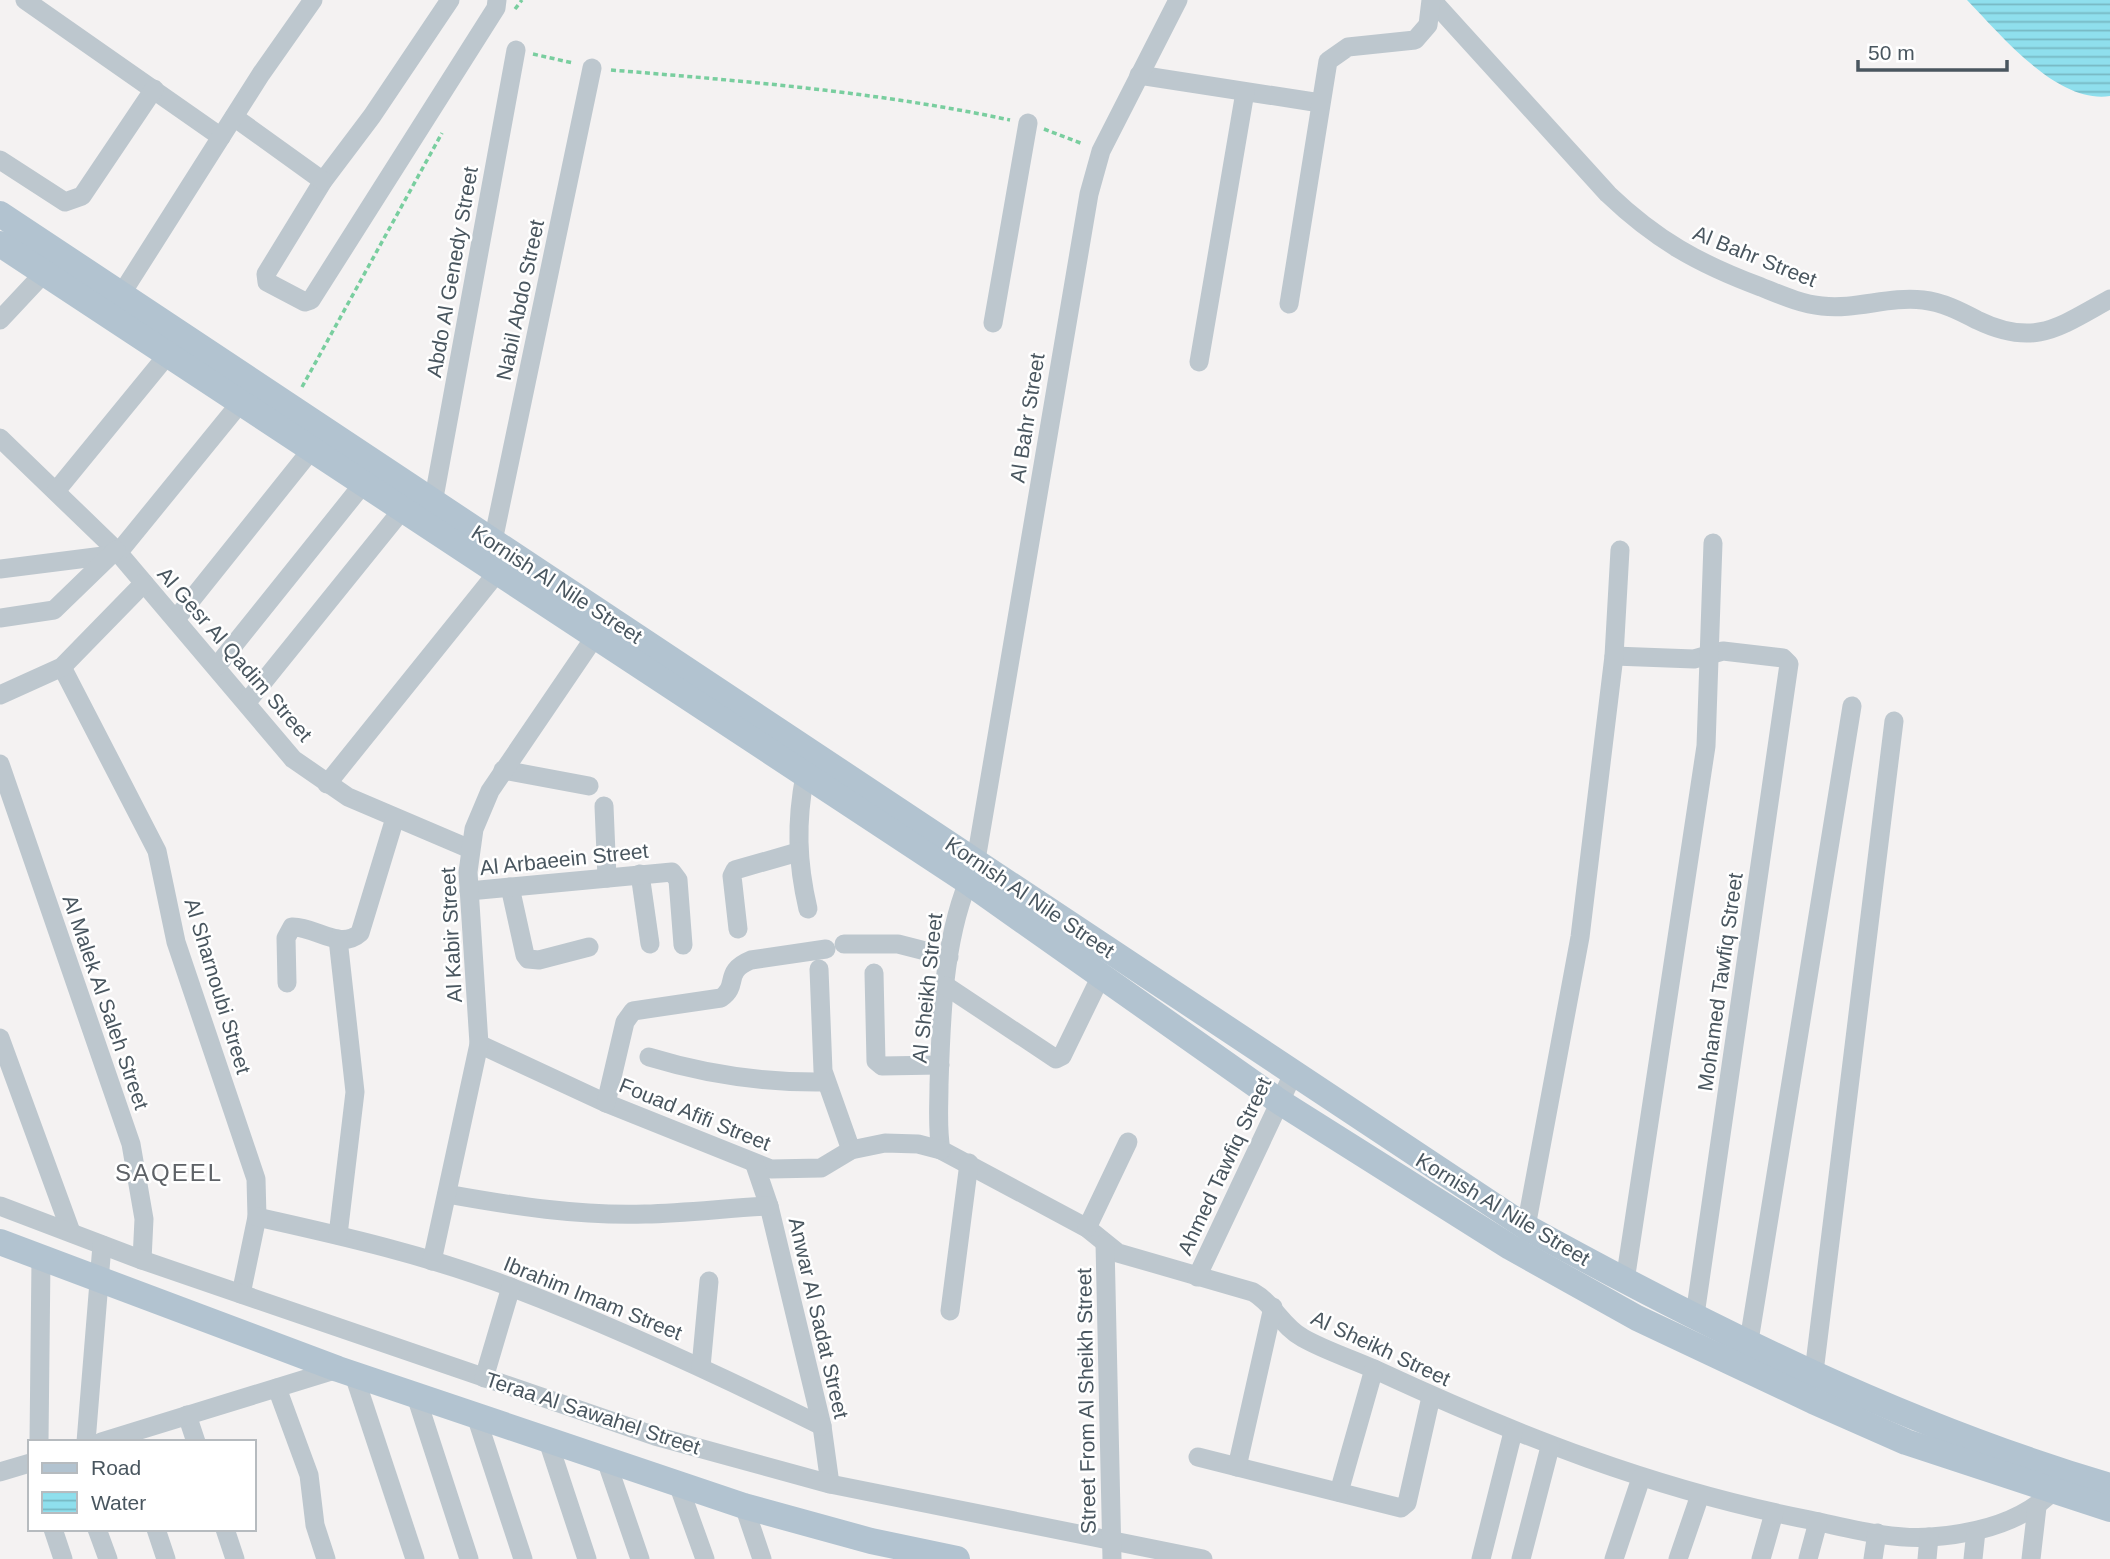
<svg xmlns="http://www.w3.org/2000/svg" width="2110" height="1559" viewBox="0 0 2110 1559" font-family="Helvetica,sans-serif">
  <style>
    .water { fill: url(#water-rules) }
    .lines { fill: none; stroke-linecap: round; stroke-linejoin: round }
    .path { stroke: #79ce9f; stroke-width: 3.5; stroke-dasharray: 5 3.5; stroke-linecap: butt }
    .minor { stroke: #bdc7ce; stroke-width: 19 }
    .major { stroke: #b2c3d0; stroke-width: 26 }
    .labels { text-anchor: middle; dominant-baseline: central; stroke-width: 5; stroke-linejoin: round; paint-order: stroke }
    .street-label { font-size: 21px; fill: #49565f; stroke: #fff }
    .quarter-label { font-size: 24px; letter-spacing: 2px; fill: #5e6267; stroke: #fff }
  </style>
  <defs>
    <pattern id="water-rules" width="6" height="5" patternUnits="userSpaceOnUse" patternTransform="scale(1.75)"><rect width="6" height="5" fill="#8fdfed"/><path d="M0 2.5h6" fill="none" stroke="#77b8c3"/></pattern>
  </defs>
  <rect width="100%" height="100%" fill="#f4f2f2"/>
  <path class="water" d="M1967,0H2110V96C2057,104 2001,35 1967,0Z"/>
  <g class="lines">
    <g class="path">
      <path d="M515,9L522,0"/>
      <path d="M533,54L573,63"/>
      <path d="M611,70C745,81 878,92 1010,120"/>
      <path d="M1044,129L1083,144"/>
      <path d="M302,387L442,133"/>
    </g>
    <g class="minor">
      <path d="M25,0L221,137"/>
      <path d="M450,0L372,116L323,181L266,274L267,282L305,302L311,300L496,8L497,0"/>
      <path d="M1432,0L1608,194C1656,240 1699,264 1761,287C1781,295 1801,304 1822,306C1856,310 1889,296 1923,300C1942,302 1960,311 1977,320C2035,348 2059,327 2110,299"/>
      <path d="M1139,75L1314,102L1321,100"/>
      <path d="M234,117L323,181"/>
      <path d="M0,160L65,202L82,196L154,89"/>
      <path d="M122,293L261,74L313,0"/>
      <path d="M1289,304L1328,61L1348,47L1415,40L1428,25L1431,0"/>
      <path d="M0,320L44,273"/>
      <path d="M993,323L1028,123"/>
      <path d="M1199,362L1245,92"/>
      <path d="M0,438L116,550L293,759L348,797L470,849"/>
      <path d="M56,491L169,353"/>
      <path d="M433,503L516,50"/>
      <path d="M493,541L592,68"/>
      <path d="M118,553L241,402"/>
      <path d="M0,569L111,555"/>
      <path d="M0,618L54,610L116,550"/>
      <path d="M176,619L312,449"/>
      <path d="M1614,656L1694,659L1723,651L1783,658L1789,664L1695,1315"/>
      <path d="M217,666L363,484"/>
      <path d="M62,667L157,851L176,942L256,1179L257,1217L241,1294"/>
      <path d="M0,695L62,667L144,583"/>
      <path d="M247,702L402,510"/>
      <path d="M0,764L131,1144L144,1219L142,1260"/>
      <path d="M503,770L589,786"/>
      <path d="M805,775C796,822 797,862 808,909"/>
      <path d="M327,784L496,574"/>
      <path d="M604,806L607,878"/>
      <path d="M976,860L1089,194L1101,151L1178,0"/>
      <path d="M640,874L650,944"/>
      <path d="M968,882C943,944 941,1019 939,1085C939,1107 937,1129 941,1150L1087,1228L1118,1253L1253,1292C1274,1304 1282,1327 1303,1338C1326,1351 1352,1359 1376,1370C1518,1436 1656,1490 1810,1520C1849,1528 1890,1540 1931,1537C1973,1534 2021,1523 2052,1492"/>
      <path d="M510,887L525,955L528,959L539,960L589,947"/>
      <path d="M469,891L672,872L678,880L683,945"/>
      <path d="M738,929L732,876L735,870L798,852"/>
      <path d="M844,944H898L949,957"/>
      <path d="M819,969L823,1071L851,1150"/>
      <path d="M874,973L876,1061L882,1066L940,1065"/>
      <path d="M287,983L286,938L292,927C315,926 340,951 360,933L395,818"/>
      <path d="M946,986L1056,1059L1062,1056L1100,978"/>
      <path d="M0,1038L71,1232"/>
      <path d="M479,1044L606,1103L771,1169L821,1168L851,1150L885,1143L918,1144L941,1150"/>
      <path d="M649,1057C708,1075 764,1083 826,1082"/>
      <path d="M606,1103L625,1022L633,1011L721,998C740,985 722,972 751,960L826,949"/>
      <path d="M755,1165L769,1206L822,1426L830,1484"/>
      <path d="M447,1194C513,1206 579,1216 645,1214C686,1213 728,1208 769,1206"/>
      <path d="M0,1206L142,1260L655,1436L830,1484L1203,1559"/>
      <path d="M257,1217C343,1236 430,1256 513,1288C618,1328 721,1376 822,1426"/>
      <path d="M1526,1227L1580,937L1614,656L1620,550"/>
      <path d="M1087,1228L1128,1142"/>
      <path d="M338,1235L355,1092L338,939"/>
      <path d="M1105,1243L1112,1559"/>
      <path d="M432,1261L479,1044L468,872L474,829L490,791L594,638"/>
      <path d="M1197,1277L1293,1074"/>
      <path d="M1625,1281L1706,746L1713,543"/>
      <path d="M950,1311L969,1163"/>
      <path d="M1749,1341L1852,706"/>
      <path d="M701,1367L709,1281"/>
      <path d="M1814,1372L1894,721"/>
      <path d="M354,1375L415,1559"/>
      <path d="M484,1378L511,1287"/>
      <path d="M277,1388L309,1475L315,1525L326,1559"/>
      <path d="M416,1396L469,1559"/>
      <path d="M187,1415L196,1442"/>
      <path d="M476,1416L523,1559"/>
      <path d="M548,1441L587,1559"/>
      <path d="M39,1442L41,1259"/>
      <path d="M86,1442L102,1245"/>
      <path d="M101,1442L338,1369"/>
      <path d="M1198,1457L1401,1508L1407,1503L1431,1397"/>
      <path d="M606,1460L640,1559"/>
      <path d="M1237,1467L1273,1307"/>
      <path d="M0,1472L30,1463"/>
      <path d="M678,1484L705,1559"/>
      <path d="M1339,1492L1374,1369"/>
      <path d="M744,1506L762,1559"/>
      <path d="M53,1529L63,1559"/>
      <path d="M97,1529L108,1559"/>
      <path d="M156,1529L166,1559"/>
      <path d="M225,1529L235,1559"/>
      <path d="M1481,1559L1513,1432"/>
      <path d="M1521,1559L1550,1447"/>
      <path d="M1614,1559L1641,1478"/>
      <path d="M1678,1559L1700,1495"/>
      <path d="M1761,1559L1774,1513"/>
      <path d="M1808,1559L1818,1522"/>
      <path d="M1873,1559L1877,1533"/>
      <path d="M1927,1559L1929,1537"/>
      <path d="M1973,1559L1976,1531"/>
      <path d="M2031,1559L2037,1507"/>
    </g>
    <g class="major">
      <path d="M0,214L1526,1227C1711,1329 1906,1426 2110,1486"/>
      <path d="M0,244L968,882L1280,1102L1510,1247L1637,1318L1813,1401L1906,1442L2110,1509"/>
      <path d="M0,1242L338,1369L744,1506L871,1541L957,1559"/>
    </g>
  </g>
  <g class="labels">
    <g class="street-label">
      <text transform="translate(1755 256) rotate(22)">Al Bahr Street</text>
      <text transform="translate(452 272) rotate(-80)">Abdo Al Genedy Street</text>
      <text transform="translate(520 300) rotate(-78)">Nabil Abdo Street</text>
      <text transform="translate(1027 418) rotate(-81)">Al Bahr Street</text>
      <text transform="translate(557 584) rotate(33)">Kornish Al Nile Street</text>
      <text transform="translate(235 654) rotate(49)">Al Gesr Al Qadim Street</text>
      <text transform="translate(564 859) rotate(-6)">Al Arbaeein Street</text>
      <text transform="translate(1030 897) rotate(34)">Kornish Al Nile Street</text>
      <text transform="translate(451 935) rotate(-93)">Al Kabir Street</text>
      <text transform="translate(1720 982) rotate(-82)">Mohamed Tawfiq Street</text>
      <text transform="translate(218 986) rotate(73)">Al Sharnoubi Street</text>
      <text transform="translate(927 988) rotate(-84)">Al Sheikh Street</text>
      <text transform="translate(106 1002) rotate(71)">Al Malek Al Saleh Street</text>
      <text transform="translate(695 1114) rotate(22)">Fouad Afifi Street</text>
      <text transform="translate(1224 1166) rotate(-65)">Ahmed Tawfiq Street</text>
      <text transform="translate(1503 1209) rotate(31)">Kornish Al Nile Street</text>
      <text transform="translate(593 1298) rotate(22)">Ibrahim Imam Street</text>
      <text transform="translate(819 1318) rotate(77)">Anwar Al Sadat Street</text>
      <text transform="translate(1381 1348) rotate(25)">Al Sheikh Street</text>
      <text transform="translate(1086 1401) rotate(-91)">Street From Al Sheikh Street</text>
      <text transform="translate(593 1413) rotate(18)">Teraa Al Sawahel Street</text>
    </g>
    <g class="quarter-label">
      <text x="169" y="1172">SAQEEL</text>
    </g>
  </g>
  <rect x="28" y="1440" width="228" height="91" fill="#ffffff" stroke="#b6bbbf" stroke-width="2"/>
  <rect x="42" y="1463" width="35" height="10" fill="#b2c3d0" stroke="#b6bbbf" stroke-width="2"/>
  <text x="91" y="1475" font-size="21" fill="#49565f">Road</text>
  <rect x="42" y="1492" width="35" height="21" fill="url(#water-rules)" stroke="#b6bbbf" stroke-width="2"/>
  <text x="91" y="1510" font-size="21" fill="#49565f">Water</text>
  <path d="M1858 60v10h149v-10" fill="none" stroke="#49565f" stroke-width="3.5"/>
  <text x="1868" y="60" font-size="21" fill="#49565f" stroke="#ffffff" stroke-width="5" paint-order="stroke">50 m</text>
</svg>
